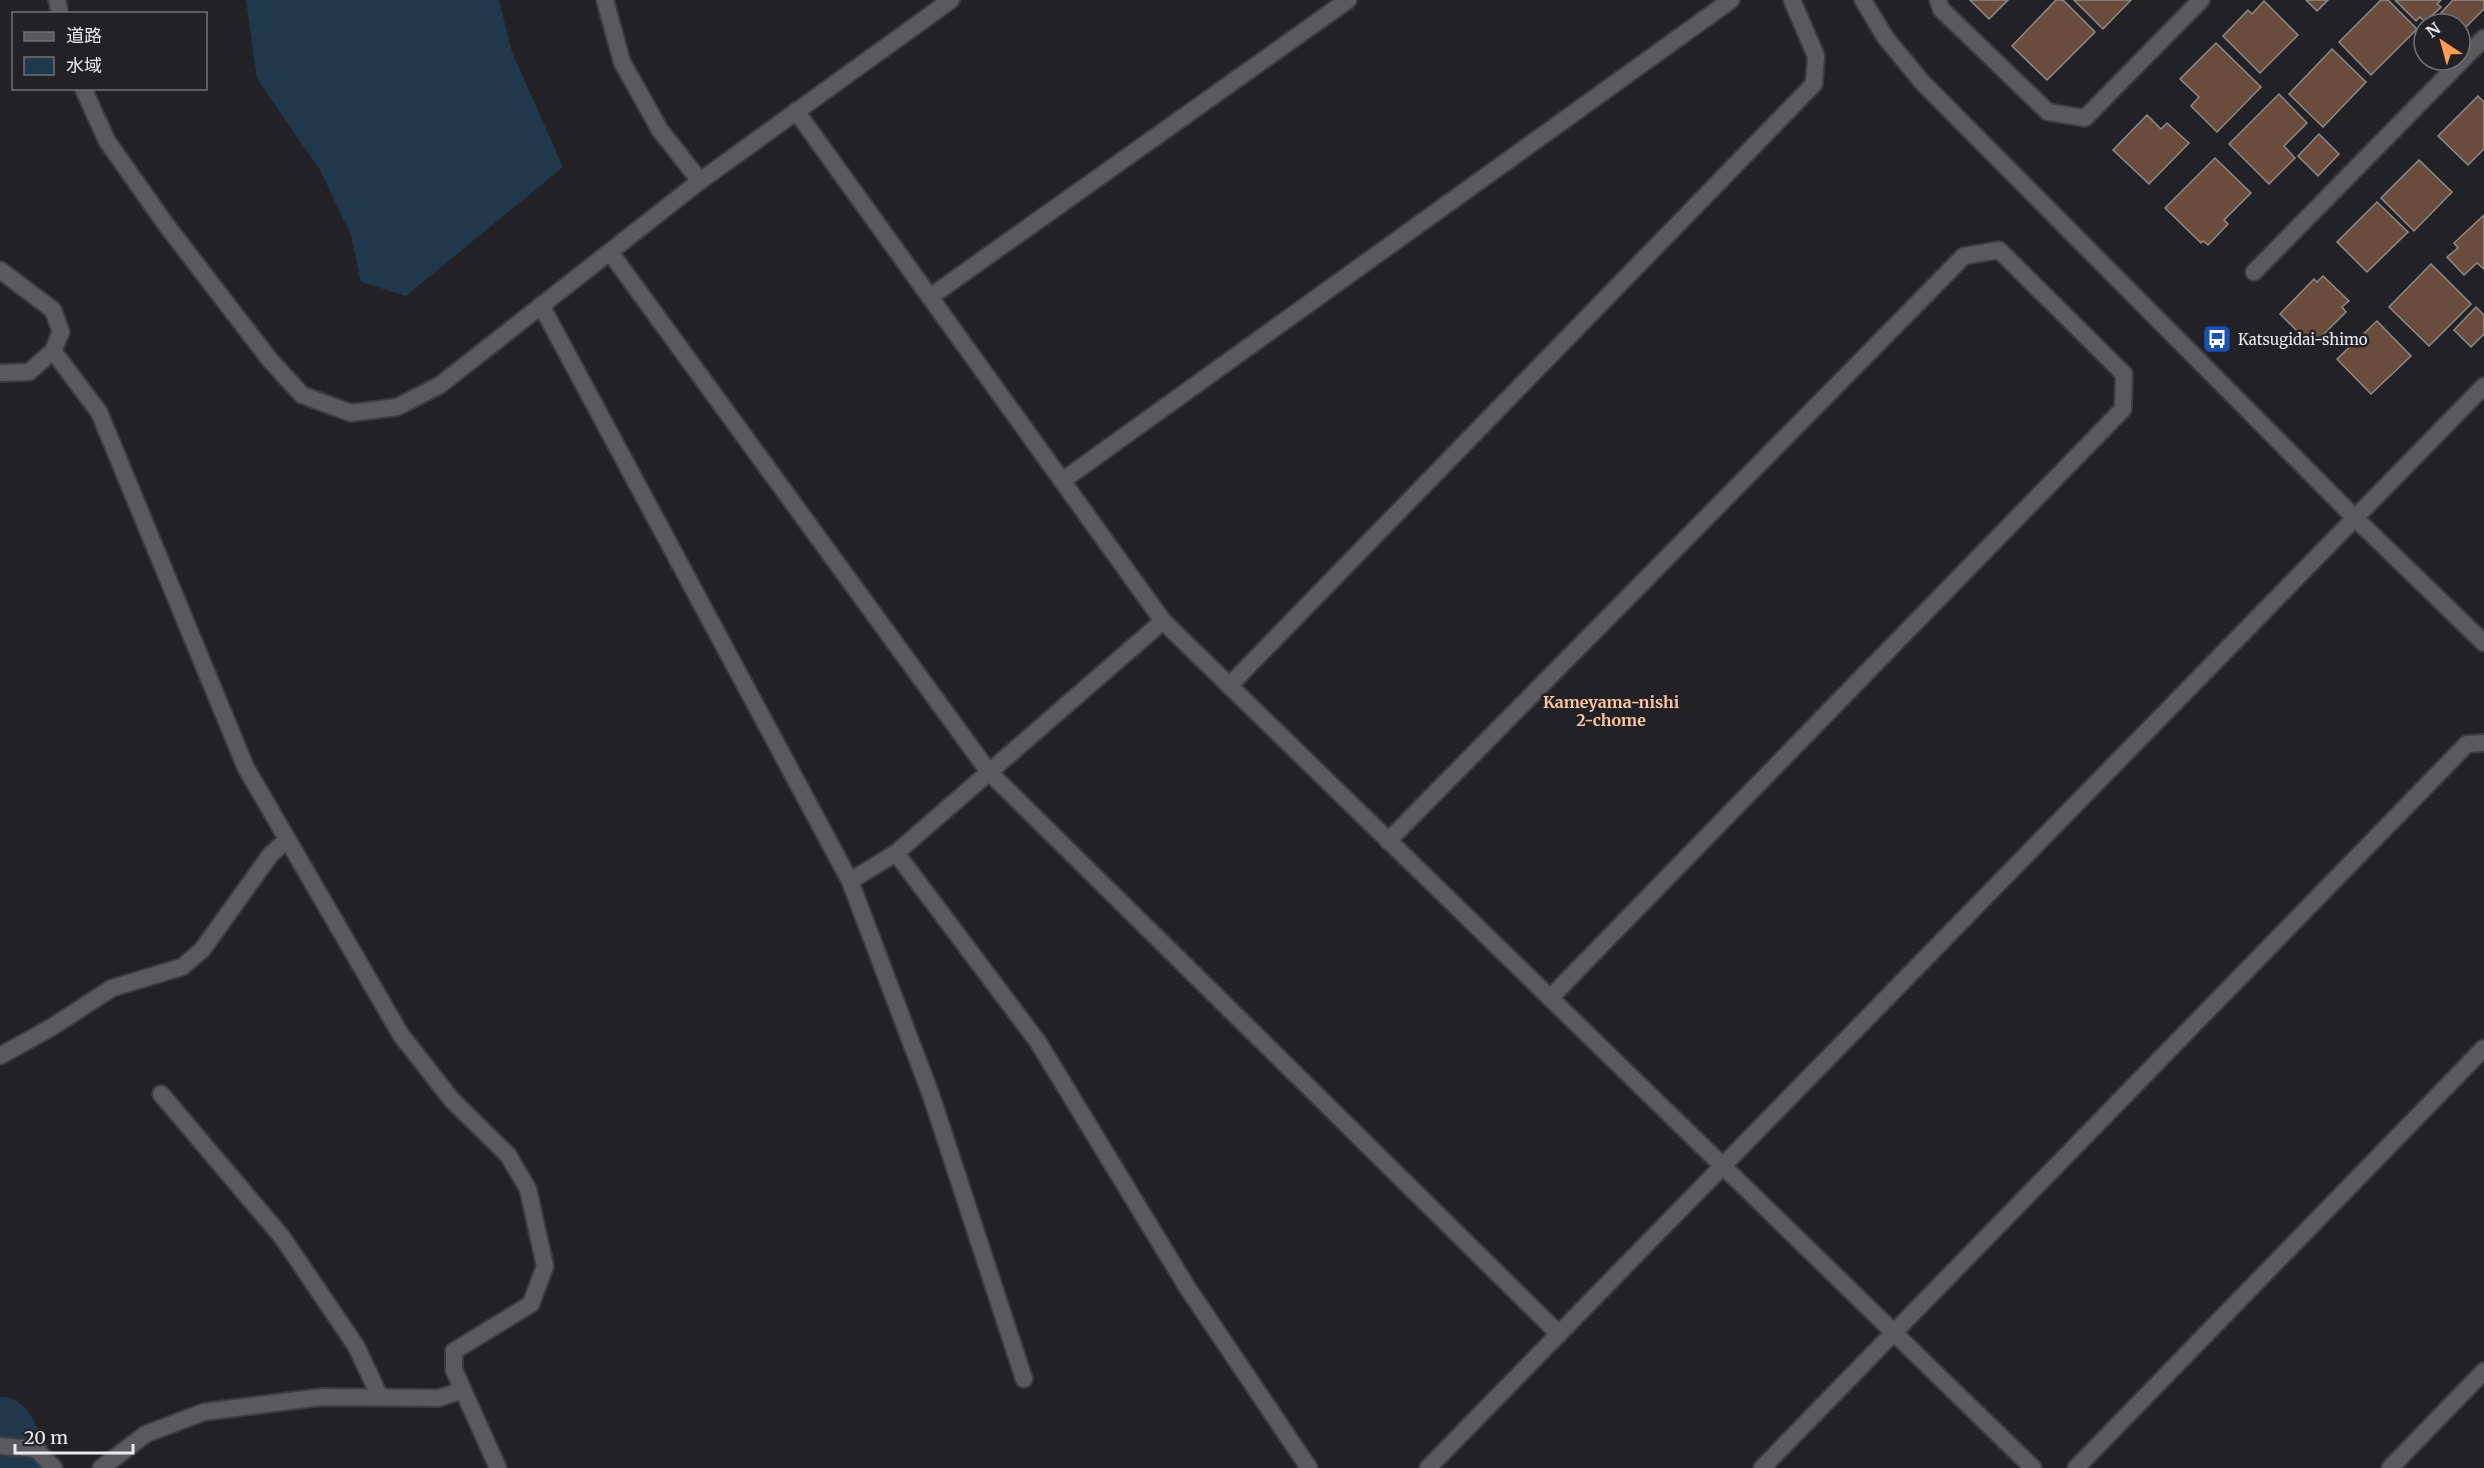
<svg xmlns="http://www.w3.org/2000/svg" width="2484" height="1468" viewBox="0 0 2484 1468" font-family="Merriweather,'Noto Sans JP',serif">
  <style>
    .water { fill: #1f384c }
    .lines { fill: none; stroke-linecap: round; stroke-linejoin: round }
    .river { stroke: #1f384c; stroke-width: 70 }
    .building { fill: #694c3c; stroke: #8e8a87; stroke-width: 1.5 }
    .minor-casing { stroke: #3c3c40; stroke-width: 20 }
    .tertiary-casing { stroke: #3c3c40; stroke-width: 20 }
    .minor { stroke: #5a595e; stroke-width: 16 }
    .tertiary { stroke: #5a595e; stroke-width: 16 }
    .labels { text-anchor: middle; dominant-baseline: central; stroke-width: 5; stroke-linejoin: round; paint-order: stroke }
    .poi-label { font-size: 15px; fill: #eaeaed; stroke: #222226; text-anchor: start }
    .neighbourhood-label { font-size: 16px; font-weight: bold; fill: #fdc6a1; stroke: #222226 }
  </style>
  <rect width="100%" height="100%" fill="#222226"/>
  <path class="water" d="M246,0H499L512,52L563,167L406,296L361,282L351,235L320,170L257,79Z"/>
  <g class="lines">
    <path class="river" d="M0,1432L20,1468"/>
  </g>
  <g class="building">
    <path d="M1970,0H2008L1989,19Z"/>
    <path d="M2056,0H2063L2095,32L2047,80L2012,46Z"/>
    <path d="M2074,0H2131L2103,29Z"/>
    <path d="M2306,0H2328L2317,11Z"/>
    <path d="M2381,0H2388L2417,29L2371,75L2339,42Z"/>
    <path d="M2395,0H2441L2437,4L2441,7L2425,22L2420,17L2416,21Z"/>
    <path d="M2453,0H2484V9L2461,32L2460,24H2452L2441,13Z"/>
    <path d="M2264,1L2298,35L2260,73L2223,36L2248,10L2252,14Z"/>
    <path d="M2216,43L2261,87L2217,132L2191,106L2199,97L2180,79Z"/>
    <path d="M2332,49L2366,82L2323,127L2289,94Z"/>
    <path d="M2279,94L2307,123L2284,146L2295,158L2269,184L2229,144Z"/>
    <path d="M2478,96L2484,102V149L2468,165L2438,136Z"/>
    <path d="M2147,115L2161,129L2167,123L2189,143L2149,184L2113,150Z"/>
    <path d="M2319,134L2339,154L2318,176L2298,156Z"/>
    <path d="M2215,158L2251,193L2224,220L2228,224L2208,245L2203,241L2201,243L2165,208Z"/>
    <path d="M2419,160L2452,192L2414,231L2381,198Z"/>
    <path d="M2377,202L2408,232L2367,272L2337,242Z"/>
    <path d="M2484,215V269L2477,263L2464,275L2447,257L2458,248L2454,243Z"/>
    <path d="M2431,264L2471,304L2429,346L2389,307Z"/>
    <path d="M2323,276L2349,301L2342,307L2346,312L2312,346L2280,314L2314,279L2317,282Z"/>
    <path d="M2476,307L2484,315V334L2471,347L2454,330Z"/>
    <path d="M2377,321L2411,356L2371,394L2337,359Z"/>
  </g>
  <g class="lines">
    <g class="minor-casing">
      <g id="minor">
        <path d="M57,0L60,14"/>
        <path d="M605,0L622,62L660,130L700,181"/>
        <path d="M1938,0L1941,9L2048,112L2085,118L2201,0"/>
        <path d="M83,88L107,141L167,226L270,360L302,395L351,413L397,407L440,385L700,181L951,0"/>
        <path d="M796,111L1163,621L2033,1468"/>
        <path d="M610,252L989,772L1559,1334"/>
        <path d="M0,270L53,310L61,332L53,351L29,372L0,373"/>
        <path d="M2254,272L2484,38"/>
        <path d="M930,297L1348,0"/>
        <path d="M541,305L850,881L931,1095L1024,1379"/>
        <path d="M53,351L99,412L246,768L401,1035L452,1100L508,1155L528,1189L545,1266L531,1304L454,1351V1370L498,1468"/>
        <path d="M1062,481L1731,0"/>
        <path d="M2355,518L2484,386"/>
        <path d="M1229,686L1814,84L1816,56L1792,0"/>
        <path d="M1388,841L1964,256L1999,250L2124,374L2123,409L1550,998"/>
        <path d="M896,853L1038,1042L1187,1287L1309,1468"/>
        <path d="M850,881L896,853L1163,621"/>
        <path d="M0,1056L52,1027L112,988L182,967L202,950L271,854L287,840"/>
        <path d="M161,1094L282,1237L356,1346L380,1397"/>
        <path d="M0,1446L36,1449L54,1468"/>
        <path d="M101,1468L146,1434L204,1412L322,1397L439,1398L463,1390"/>
        <path d="M1762,1468L2467,744L2484,743"/>
        <path d="M2076,1468L2484,1048"/>
        <path d="M2390,1468L2484,1371"/>
      </g>
    </g>
    <g class="tertiary-casing">
      <g id="tertiary">
        <path d="M1863,0L1885,37L1922,82L2355,518L2484,643"/>
        <path d="M1428,1468L2355,518"/>
      </g>
    </g>
    <use href="#minor" class="minor"/>
    <use href="#tertiary" class="tertiary"/>
  </g>
  <defs>
    <g id="bus-square" transform="scale(1.5)"><rect x="-9" y="-9" width="18" height="18" rx="4" fill="#1a4fb4" stroke="#222226"/><path d="M-5-6H5V4H4V6H2V4H-2V6H-4V4H-5ZM-3.5-4V0h7V-4ZM-3.5 1.2v1.5H-2V1.2ZM2 1.2v1.5H3.5V1.2Z" fill="#fff"/></g>
  </defs>
  <g fill-rule="evenodd">
    <use href="#bus-square" x="2217" y="339"/>
  </g>
  <g class="labels">
    <g class="poi-label">
      <text x="2238" y="339">Katsugidai-shimo</text>
    </g>
    <g class="neighbourhood-label">
      <text x="1611" y="702">Kameyama-nishi<tspan x="1611" dy="18">2-chome</tspan></text>
    </g>
  </g>
  <rect x="12" y="12" width="195" height="78" fill="#222226" stroke="#727276" stroke-width="1.5"/>
  <rect x="24" y="32" width="30" height="9" fill="#5a595e" stroke="#727276" stroke-width="1.5"/>
  <text x="66" y="42" font-size="18" fill="#eaeaed">道路</text>
  <rect x="24" y="57" width="30" height="18" fill="#1f384c" stroke="#727276" stroke-width="1.5"/>
  <text x="66" y="72" font-size="18" fill="#eaeaed">水域</text>
  <g transform="translate(2442 42) rotate(324)"><circle r="28" fill="#222226" stroke="#727276" stroke-width="1.5"/>
  <path d="M0-4.5L10 22L0 15L-10 22Z" fill="#fd9d55"/>
  <text y="-9" font-size="16" font-weight="bold" text-anchor="middle" fill="#eaeaed">N</text>
  </g>
  <path d="M15 1444v9h118v-9" fill="none" stroke="#eaeaed" stroke-width="3"/>
  <text x="24" y="1444" font-size="18" fill="#eaeaed" stroke="#222226" stroke-width="4.5" paint-order="stroke">20 m</text>
</svg>
